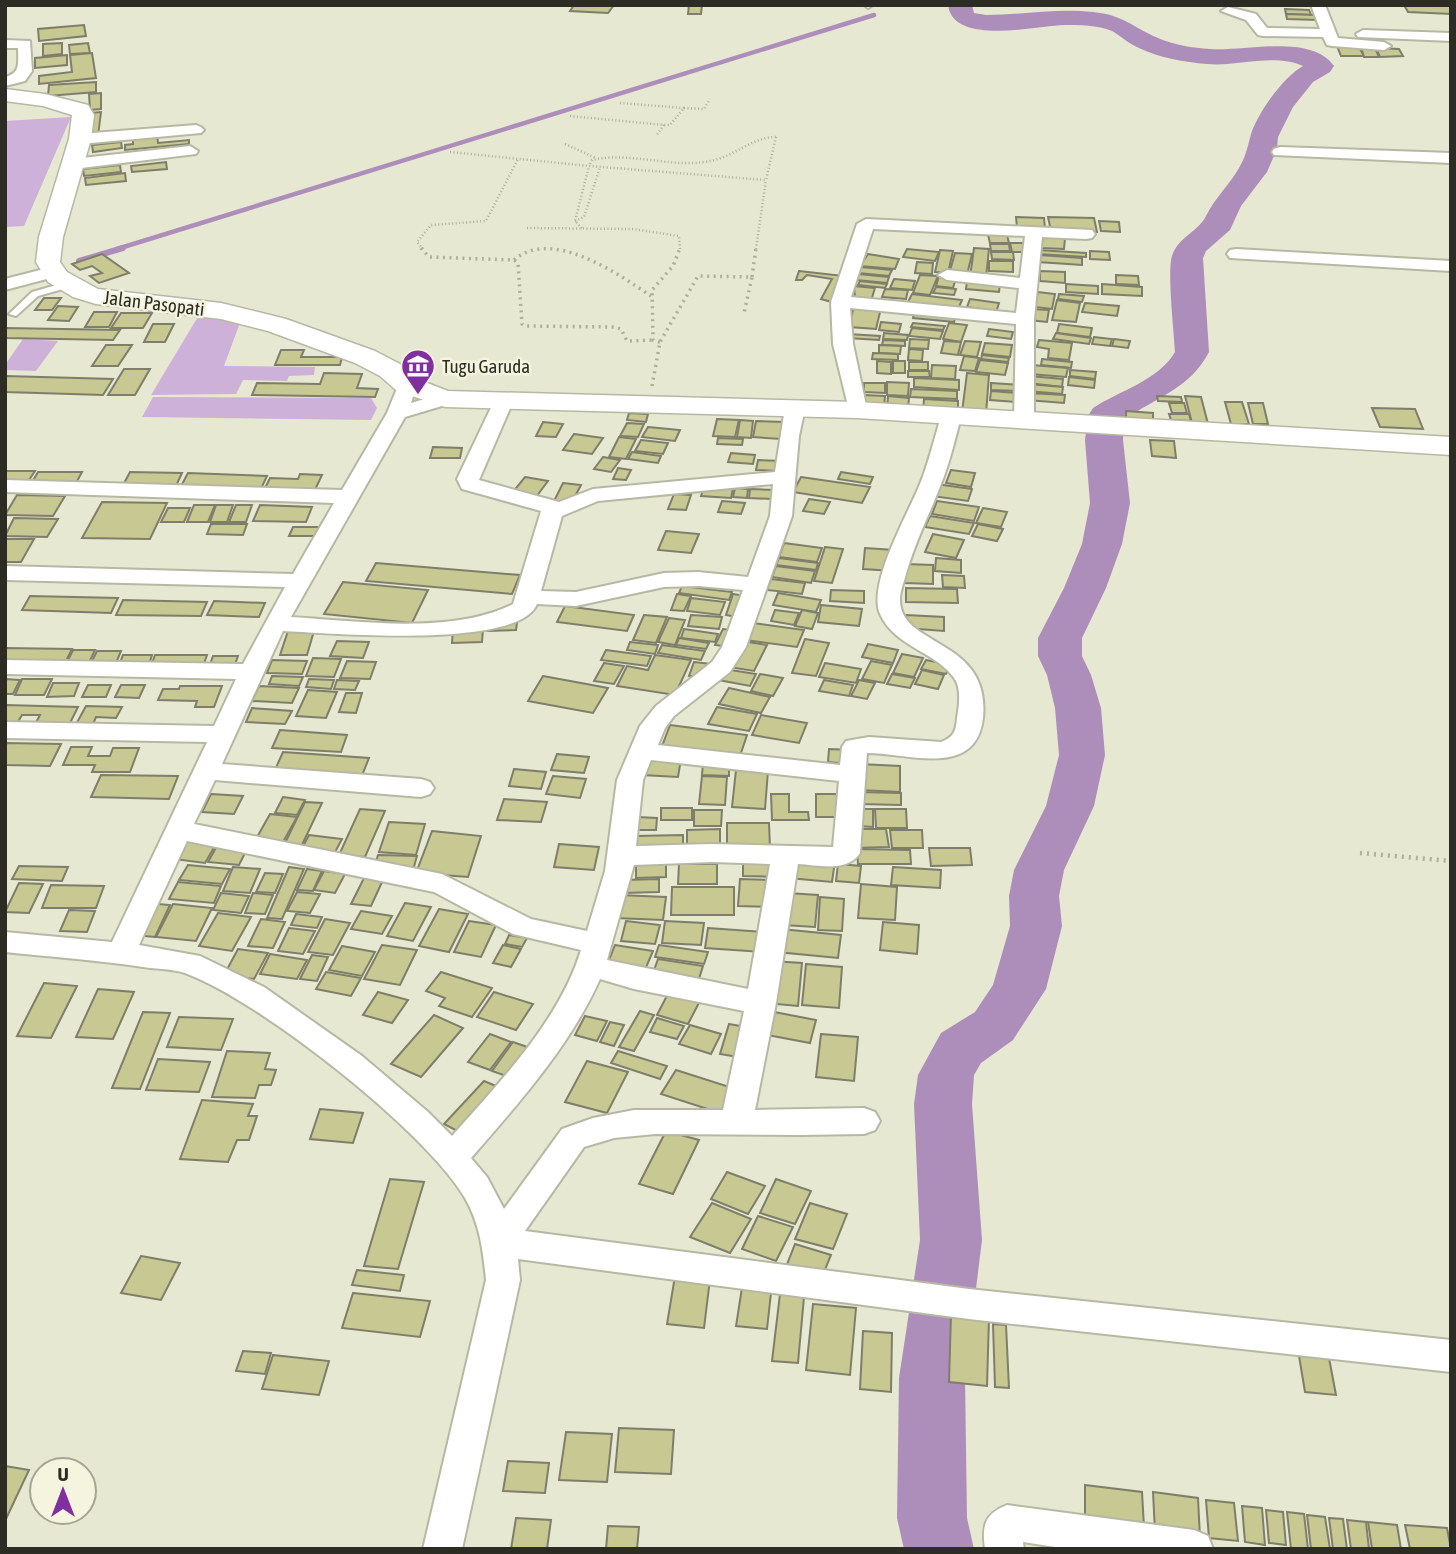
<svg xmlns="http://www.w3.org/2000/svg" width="1456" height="1554" viewBox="0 0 1456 1554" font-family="'Asap Condensed',sans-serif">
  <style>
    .green { fill: #cdb1d9 }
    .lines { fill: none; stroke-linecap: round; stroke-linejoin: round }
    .stream-far1 { stroke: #ad8eba; stroke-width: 4.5 }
    .stream { stroke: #ad8eba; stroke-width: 6 }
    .river { fill: #ad8eba; fill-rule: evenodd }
    .building { fill: #c7c892; stroke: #7e7e6a; stroke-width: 2 }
    .lane-casing { stroke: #b7b8a3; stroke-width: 4 }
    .street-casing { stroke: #b7b8a3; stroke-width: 4 }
    .secondary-casing { stroke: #b7b8a3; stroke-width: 3 }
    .path-far2 { stroke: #adae9c; stroke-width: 2.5; stroke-dasharray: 1 2.5; stroke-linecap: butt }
    .path-far1 { stroke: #adae9c; stroke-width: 3.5; stroke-dasharray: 2 4.5; stroke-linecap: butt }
    .path { stroke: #adae9c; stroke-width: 4.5; stroke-dasharray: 2 5; stroke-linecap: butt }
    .lane { fill: #fff; fill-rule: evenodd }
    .street { fill: #fff; fill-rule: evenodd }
    .secondary { fill: #fff; fill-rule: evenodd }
    .labels { text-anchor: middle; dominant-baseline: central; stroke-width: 5; stroke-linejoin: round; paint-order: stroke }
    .far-street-label { font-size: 19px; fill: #2c2c24; stroke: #f5f5df }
    .far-poi-label { font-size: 19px; fill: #2c2c24; stroke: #f5f5df; text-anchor: start }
  </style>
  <rect width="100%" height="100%" fill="#e7e8d2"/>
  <g class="green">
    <path d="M71,117L24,226L5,227V121Z"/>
    <path d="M199,315L241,320L224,366L315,367L314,375L289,376L287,381L243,380L236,394L151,395Z"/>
    <path d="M23,339L58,341L36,371L5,370V365Z"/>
    <path d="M153,397L371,398L377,408L371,420L142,417Z"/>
  </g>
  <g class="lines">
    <path class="stream-far1" d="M117,249L874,15"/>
    <path class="stream" d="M79,261L123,248"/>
    <path class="river" d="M948,5H972L974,13L986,15C1022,15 1057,8 1093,12C1124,15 1132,27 1158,38C1174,45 1193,48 1210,49C1244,52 1311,33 1334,66L1330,72L1313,82L1293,107L1278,137L1277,149L1267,172L1241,206L1230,230L1206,251L1203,258L1209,352C1190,389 1156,397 1124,420L1123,440L1130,503L1122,544L1106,588L1082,638V656L1091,675L1101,708L1105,755L1094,806L1064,870L1059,896L1062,926L1046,989L1013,1040L981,1063L974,1075L972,1104L982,1240L965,1378L967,1518L974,1549H904L897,1518L899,1378L920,1240L914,1104L918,1075L941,1033L975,1012L993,985L1010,926L1009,896L1014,870L1046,806L1059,755L1055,708L1047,675L1038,656V638L1064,588L1082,544L1090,503L1085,440L1088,416L1093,408C1119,391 1159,380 1175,352C1174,332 1167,271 1172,256C1178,237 1198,232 1206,216C1215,198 1229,185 1239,168C1245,158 1247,149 1250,138C1255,116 1283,77 1303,66C1274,53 1237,67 1207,64C1184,62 1160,58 1139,48C1129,44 1121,36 1112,31C1098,25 1079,25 1064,25C1036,26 953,46 948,5Z"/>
  </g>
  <g class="building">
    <path d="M574,5H614L608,13L570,11Z"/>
    <path d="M689,5H702L701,14H688Z"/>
    <path d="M1404,5H1451V14L1408,12Z"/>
    <path d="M1285,9L1309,10L1311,15L1286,14Z"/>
    <path d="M1286,14L1315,15L1317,20L1287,19Z"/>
    <path d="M84,25L86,36L39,41L38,29Z"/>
    <path d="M62,43V54L43,56V44Z"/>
    <path d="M88,43L90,53L70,54L69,45Z"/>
    <path d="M1337,46L1359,47L1364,56H1341Z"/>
    <path d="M1361,47L1375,48L1379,57H1364Z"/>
    <path d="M1376,48L1399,49L1403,56L1380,57Z"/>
    <path d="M92,53L96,78L39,84V76L72,72L70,55Z"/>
    <path d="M67,55V65L35,68V58Z"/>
    <path d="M96,82V92L48,96L49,85Z"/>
    <path d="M101,93V109L90,110L89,94Z"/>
    <path d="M101,112L98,136H88L90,113Z"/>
    <path d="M157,134L158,143L189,140V144L125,150V145L133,144V136Z"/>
    <path d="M121,142L122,148L93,152L92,145Z"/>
    <path d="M166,162L167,169L132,172L131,166Z"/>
    <path d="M120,165L121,172L84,176L83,169Z"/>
    <path d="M125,173L126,181L86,185L85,178Z"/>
    <path d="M1016,217L1044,218L1045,228L1017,227Z"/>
    <path d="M1048,217L1094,218L1097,232L1051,231Z"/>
    <path d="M1099,221L1119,222L1120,232L1101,231Z"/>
    <path d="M988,235H1007L1009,243H990Z"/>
    <path d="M1043,237L1065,238L1064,249L1041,248Z"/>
    <path d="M1010,243H1030L1031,252H1012Z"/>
    <path d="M990,244H1009L1010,251H991Z"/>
    <path d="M974,248L989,249L986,278L970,277Z"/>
    <path d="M907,249L939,252L935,261L903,257Z"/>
    <path d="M940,250L953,251L948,273L935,272Z"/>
    <path d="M1038,250L1086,253V257L1038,254Z"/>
    <path d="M1090,251L1109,252L1110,260L1090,259Z"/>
    <path d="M991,252H1013L1014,260L992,259Z"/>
    <path d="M955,253L972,254L967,275L949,274Z"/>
    <path d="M102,254L129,273L99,283L90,276L102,273L92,266L80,270L72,264Z"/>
    <path d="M868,254L899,259L895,269L860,266Z"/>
    <path d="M1039,255L1082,258V265L1038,262Z"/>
    <path d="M989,261H1013V272L989,271Z"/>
    <path d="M917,262L933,263L932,274L915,273Z"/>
    <path d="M861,267L892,270L889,276L858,273Z"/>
    <path d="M799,271L844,276L832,302L821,299L832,279L807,275L802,280H796Z"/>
    <path d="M1040,271L1065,272V283L1040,281Z"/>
    <path d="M858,274L889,277L887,283L856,280Z"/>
    <path d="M920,275L938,276L930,295L913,293Z"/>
    <path d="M1116,275L1138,276L1139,285L1116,284Z"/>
    <path d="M939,276L956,278L953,288L936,286Z"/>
    <path d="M894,279L915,281L912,290L890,288Z"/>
    <path d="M860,281L887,284L885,288L858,285Z"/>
    <path d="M967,281L1000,283L999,292L966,289Z"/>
    <path d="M1066,284L1098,286V294L1066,292Z"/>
    <path d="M1102,284L1142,287V296L1102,294Z"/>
    <path d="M854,286L875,288L871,301L855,299Z"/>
    <path d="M936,287L956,289L954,295L933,293Z"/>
    <path d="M885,289L908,290L906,299L882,297Z"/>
    <path d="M1038,292L1055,294L1052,309L1035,307Z"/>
    <path d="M912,294L962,300L957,312L906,306Z"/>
    <path d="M1059,294L1084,296L1082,302L1058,299Z"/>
    <path d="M44,298H61L52,310H35Z"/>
    <path d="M970,299L999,303L995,316L981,314L982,309L967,307Z"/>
    <path d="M1057,300L1080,303L1076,322L1052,320Z"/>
    <path d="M1085,303L1119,306L1117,316L1082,312Z"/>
    <path d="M58,306L78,307L69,321L48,320Z"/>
    <path d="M854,306L881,308L876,329L849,327Z"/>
    <path d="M915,309L957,313L954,322L913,318Z"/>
    <path d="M1031,309L1049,310L1047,322L1029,320Z"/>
    <path d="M94,312H117L109,327H85Z"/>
    <path d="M121,313H152L143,328H111Z"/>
    <path d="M881,322L901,324L899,332L879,330Z"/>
    <path d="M913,323L945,326L943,330L911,327Z"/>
    <path d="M949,323L967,325L961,342L943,339Z"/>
    <path d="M153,324H174L165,342H144Z"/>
    <path d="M1059,324L1092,328L1090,337L1057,333Z"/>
    <path d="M5,328L120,330L113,340L5,338Z"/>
    <path d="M912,328L943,331L940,339L909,336Z"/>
    <path d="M989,329L1013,332L1011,339L987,336Z"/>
    <path d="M884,333L908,335L907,340L883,339Z"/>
    <path d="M1056,333L1091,338L1089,344L1053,339Z"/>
    <path d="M848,334L880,336L879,340L848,338Z"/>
    <path d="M1094,337L1112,339L1110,346L1092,344Z"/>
    <path d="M910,339L929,340L928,349L909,348Z"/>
    <path d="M1114,339L1130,341L1128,348L1112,346Z"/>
    <path d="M883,340L905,341V346L882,345Z"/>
    <path d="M1039,340L1072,343L1069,360L1048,358L1049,349L1037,347Z"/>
    <path d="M944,341L961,342L958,355L941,353Z"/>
    <path d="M965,341L981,342L977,357L960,355Z"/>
    <path d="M985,343L1012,345L1010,357L982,354Z"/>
    <path d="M106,345H132L118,366H92Z"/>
    <path d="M879,345L901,346L900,354L879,353Z"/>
    <path d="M909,349L923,350L922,361L908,360Z"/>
    <path d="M281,350H304L301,357H342L340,365H275Z"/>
    <path d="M873,353L898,354V360L872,359Z"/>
    <path d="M982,355L1009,358L1008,362L981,359Z"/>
    <path d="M964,356L979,358L975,371L960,370Z"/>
    <path d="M1042,359L1072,362L1071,368L1041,365Z"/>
    <path d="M980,360L1008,363L1005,375L976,372Z"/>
    <path d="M877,361L891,362V374L877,373Z"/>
    <rect x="893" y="361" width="12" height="12"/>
    <rect x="909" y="362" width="19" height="8"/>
    <path d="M932,365L956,366L955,379L931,378Z"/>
    <path d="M1031,365L1068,368L1066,377L1030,374Z"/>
    <path d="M124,369H150L135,395H108Z"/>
    <path d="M1070,370L1096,372L1095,379L1070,376Z"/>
    <path d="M908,371H929L930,377H908Z"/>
    <path d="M324,373L362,374L357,388L378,389L375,397L252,395L257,383L320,384Z"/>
    <path d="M967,373L989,375L986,414L962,412Z"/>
    <path d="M5,376L113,379L103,395L5,392Z"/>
    <path d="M1029,376L1063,379L1062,387L1028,383Z"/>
    <path d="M1069,377L1095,380L1094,388L1068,385Z"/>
    <path d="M914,378L959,380V390L914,387Z"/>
    <path d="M887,382L909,383L908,396L887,395Z"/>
    <path d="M864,383H885V393L864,392Z"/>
    <path d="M991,383L1021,385V391L991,390Z"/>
    <path d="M1028,384L1063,387L1062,394L1027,391Z"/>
    <path d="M911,389L957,391V399L910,397Z"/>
    <path d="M991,391L1017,393L1016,402L990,400Z"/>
    <path d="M1028,393L1065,395L1064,403L1027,400Z"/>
    <path d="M864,395L885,396L884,408L862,407Z"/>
    <path d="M888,396L909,398L908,409L887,408Z"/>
    <path d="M1157,396L1181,397L1182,402L1158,401Z"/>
    <path d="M1185,396L1201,397L1208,424L1192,423Z"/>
    <path d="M924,399L958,401V413L923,411Z"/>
    <path d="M1225,402H1242L1249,424H1231Z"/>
    <path d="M1169,403H1184L1187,413H1172Z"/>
    <path d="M1248,403H1263L1268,424H1253Z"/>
    <path d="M1372,408L1415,409L1423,429L1380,427Z"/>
    <path d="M1126,411L1153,413V420L1126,418Z"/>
    <path d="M629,413L648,414L646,422L627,420Z"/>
    <path d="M1169,414H1189L1191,421L1171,420Z"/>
    <path d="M717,419L739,420L735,437L713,436Z"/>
    <path d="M740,420L753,421L751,438L737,437Z"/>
    <path d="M756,421L784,422L781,439L753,437Z"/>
    <path d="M543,422L563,424L556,437L536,436Z"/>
    <path d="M627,423L644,424L638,437L620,436Z"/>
    <path d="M648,427L680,430L675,441L642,437Z"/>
    <path d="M574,434L603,438L592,454L563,450Z"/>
    <path d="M619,437L636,439L626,459L609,457Z"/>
    <path d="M718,438L743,439L742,445L717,444Z"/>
    <path d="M641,440L668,443L663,454L635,451Z"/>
    <path d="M1150,440L1174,441L1176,458L1152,456Z"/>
    <path d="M433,447L462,448L460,458H430Z"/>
    <path d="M632,452L661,456L658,463L628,459Z"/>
    <path d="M731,453L755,455L753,464L728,462Z"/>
    <path d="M603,457L620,460L611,472L594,469Z"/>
    <path d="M758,460L782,461L780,471L756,470Z"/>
    <path d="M618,468L631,470L626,480L613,479Z"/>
    <path d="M951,470L975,473L971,487L946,483Z"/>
    <path d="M5,471H35L27,483H5Z"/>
    <path d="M38,472H82L75,485L31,484Z"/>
    <path d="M130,472L182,473L175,488L122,487Z"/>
    <path d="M841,472L873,477L870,484L838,479Z"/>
    <path d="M188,473L267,476L260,491L180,488Z"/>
    <path d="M300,474L322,475L314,492L264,490L270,478L298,479Z"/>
    <path d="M525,477L548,481L536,497L512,493Z"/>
    <path d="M801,477L870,487L862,503L793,492Z"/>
    <path d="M563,483L581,485L572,502L554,501Z"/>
    <path d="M936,484L972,489L968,501L932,496Z"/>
    <path d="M704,487L733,489L731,498L701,496Z"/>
    <path d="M735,488L748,489L747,498L733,497Z"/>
    <path d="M750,489L774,490L772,499L749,498Z"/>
    <path d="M674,494L691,495L686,510L668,509Z"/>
    <path d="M17,495L65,496L53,516L5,515Z"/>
    <path d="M809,499L830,502L824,514L803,511Z"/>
    <path d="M722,501L745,503L741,514L718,512Z"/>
    <path d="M937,501L979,507L974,521L932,514Z"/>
    <path d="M102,502L167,503L150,539L82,538Z"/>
    <path d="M194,505H215L208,522H187Z"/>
    <path d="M216,505H233L227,522H210Z"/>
    <path d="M236,505H252L246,522H229Z"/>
    <path d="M260,505L312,507L306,522L253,521Z"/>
    <path d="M168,508H190L184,522H161Z"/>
    <path d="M983,508L1007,512L1001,527L976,523Z"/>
    <path d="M930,516L974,523L969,534L925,527Z"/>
    <path d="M14,518L58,519L47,537L5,536Z"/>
    <path d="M211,524H247L243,535L207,534Z"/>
    <path d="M978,524L1003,529L997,541L972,536Z"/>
    <path d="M293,527H320L317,536H289Z"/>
    <path d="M666,531L699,534L691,553L658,550Z"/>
    <path d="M933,534L964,540L956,558L925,552Z"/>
    <path d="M5,539H34L21,562H5Z"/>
    <path d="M784,543L822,548L817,562L779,557Z"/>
    <path d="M825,547L843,549L832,583L814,581Z"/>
    <path d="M865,548L894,550L892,571L863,569Z"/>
    <path d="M779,558L818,563L816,570L776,565Z"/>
    <path d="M936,558L961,560V573L935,571Z"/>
    <path d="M376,563L520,575L512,594L366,581Z"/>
    <path d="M905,564L933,565V584L905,583Z"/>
    <path d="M776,566L815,571L811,583L772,577Z"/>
    <path d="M942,575L964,576L965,588L943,587Z"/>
    <path d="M771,579L805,583L802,594L767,590Z"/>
    <path d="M343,582L428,590L412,623L324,614Z"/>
    <path d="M682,586L732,592L729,600L679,593Z"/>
    <path d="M906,588L957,589L958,603L906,602Z"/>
    <path d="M831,590L864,591V603L830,601Z"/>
    <path d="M778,593L821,600L816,612L773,605Z"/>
    <path d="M677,594L691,596L684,611L671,610Z"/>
    <path d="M733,594L745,596L738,617L726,615Z"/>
    <path d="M30,596L118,598L111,613L22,610Z"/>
    <path d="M691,598L725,602L720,615L687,611Z"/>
    <path d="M123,600L207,602L201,616L116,615Z"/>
    <path d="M214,601L265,603L259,617L207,615Z"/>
    <path d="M821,605L862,609L859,626L818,622Z"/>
    <path d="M565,606L634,615L627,631L557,622Z"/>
    <path d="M775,610L799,613L794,625L771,621Z"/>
    <path d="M802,610L818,613L812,629L795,626Z"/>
    <path d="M644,615L667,617L656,643L633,640Z"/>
    <path d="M691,615L722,617L719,629L688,626Z"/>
    <path d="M906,615L944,617V631L905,628Z"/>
    <path d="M669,618L685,620L675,645L658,642Z"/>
    <path d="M489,623H517L516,630L488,631Z"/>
    <path d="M753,623L804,630L797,647L745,640Z"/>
    <path d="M453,629H483L482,642L452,643Z"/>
    <path d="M684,629L718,634L715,642L681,638Z"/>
    <path d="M723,629L738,631L731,647L715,645Z"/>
    <path d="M288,631H314L307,655H280Z"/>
    <path d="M679,638L709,643L706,649L676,645Z"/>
    <path d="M805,639L829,643L816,676L792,673Z"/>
    <path d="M337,641L369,642L363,658L330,656Z"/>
    <path d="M742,641L767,645L754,671L729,667Z"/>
    <path d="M630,642L658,645L655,654L627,650Z"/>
    <path d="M868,644L898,650L893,663L862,657Z"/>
    <path d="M662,645L705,651L701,660L658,653Z"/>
    <path d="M5,648L72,649L64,665L5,664Z"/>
    <path d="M73,650H95L87,667L65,666Z"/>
    <path d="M606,650L651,656L647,666L601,660Z"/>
    <path d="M97,651H121L114,668L89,667Z"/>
    <path d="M902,654L923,658L914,677L893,673Z"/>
    <path d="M123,655H152L148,668H118Z"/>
    <path d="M155,655H207L202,669H150Z"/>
    <path d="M655,655L691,660L675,695L617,686L627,666L648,670Z"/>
    <path d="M213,656H238L233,670H208Z"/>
    <path d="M313,658L341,659L334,677L306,676Z"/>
    <path d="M272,660L307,661L302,674L267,673Z"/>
    <path d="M926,660L951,665L946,674L921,669Z"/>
    <path d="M347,661L376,662L370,679L340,678Z"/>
    <path d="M871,661L892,665L884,683L862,679Z"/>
    <path d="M694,662L712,664L709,673L699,672L697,677L689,676Z"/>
    <path d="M604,663L624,666L614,684L594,681Z"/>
    <path d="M825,663L861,669L856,683L819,677Z"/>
    <path d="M724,669L756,674L750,686L718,680Z"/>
    <path d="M922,670L944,675L938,689L915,684Z"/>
    <path d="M760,674L783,678L773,696L751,691Z"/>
    <path d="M892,674L915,678L910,688L887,684Z"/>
    <path d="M272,676L303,677L299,686L269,684Z"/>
    <path d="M543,676L608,688L593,713L528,701Z"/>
    <path d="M5,679L20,680L13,694H5Z"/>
    <path d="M22,679H52L44,695H15Z"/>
    <path d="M309,679L334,680L331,689L306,687Z"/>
    <path d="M337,680L359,681L355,690L334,689Z"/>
    <path d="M824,680L853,685L849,696L819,691Z"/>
    <path d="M859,680L875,683L867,699L851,696Z"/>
    <path d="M53,683H79L74,696L47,697Z"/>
    <path d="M88,685H111L106,697H82Z"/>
    <path d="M121,685H145L139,698L115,697Z"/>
    <path d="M180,686H222L214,707H195L197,701L158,700L163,689H179Z"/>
    <path d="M259,686L299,688L292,703L252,701Z"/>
    <path d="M729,688L770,697L761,713L719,704Z"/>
    <path d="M308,690L337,692L326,718L296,716Z"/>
    <path d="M346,693H362L356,713L339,712Z"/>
    <path d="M5,705L78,707L68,727L34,726L40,715H22L15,727L5,726Z"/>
    <path d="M86,706L122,707L116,718L96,717L91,729L74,728Z"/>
    <path d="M717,707L757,714L749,731L708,724Z"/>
    <path d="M252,708L292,711L285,724L246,722Z"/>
    <path d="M761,715L807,723L799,743L752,735Z"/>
    <path d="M670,725L747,735L739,759L661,749Z"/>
    <path d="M280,730L347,735L341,752L272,748Z"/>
    <path d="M5,743L61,744L50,766L5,765Z"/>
    <path d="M71,747H92L88,756H110L113,748H139L130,772H92L95,765H63Z"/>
    <path d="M829,749L851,750L849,764L828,762Z"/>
    <path d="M283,752L369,758L361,778L274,772Z"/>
    <path d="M557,754L589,757L584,773L551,770Z"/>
    <path d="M646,756L681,759L678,777L642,775Z"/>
    <path d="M703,763L729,764V776L702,775Z"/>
    <path d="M859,764L900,766V792L859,790Z"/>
    <path d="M514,769L546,772L541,789L509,786Z"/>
    <path d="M736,770L768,771L765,809L732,807Z"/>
    <path d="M101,775L178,776L169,799L91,797Z"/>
    <path d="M553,776L586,779L580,798L546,794Z"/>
    <path d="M702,776L727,777L725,805L699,804Z"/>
    <path d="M858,792L901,793V805L859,804Z"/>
    <path d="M211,794L243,796L234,814L202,812Z"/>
    <path d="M771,794H789V812H808L809,820H772Z"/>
    <path d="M816,794H844L845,817H816Z"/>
    <path d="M283,797L305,800L297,815L275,813Z"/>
    <path d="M504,799L547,802L541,822L497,820Z"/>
    <path d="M305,802L322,803L301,847L284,845Z"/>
    <rect x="661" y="808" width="31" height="12"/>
    <path d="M360,809L385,811L365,857L339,855Z"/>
    <path d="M856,809H873V827L856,826Z"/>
    <path d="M875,809H906L907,828H876Z"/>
    <path d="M694,810H722L721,826H694Z"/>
    <path d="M270,814L297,817L283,842L256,839Z"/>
    <path d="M637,817L657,818L656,830H637Z"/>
    <path d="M389,822L425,824L416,855L379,852Z"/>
    <path d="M727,823H769L770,849H727Z"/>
    <path d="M720,829V848H687V830Z"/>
    <path d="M852,829H886L889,847L853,848Z"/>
    <path d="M890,830H922L923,848H892Z"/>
    <path d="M432,831L481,836L468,877L416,873Z"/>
    <path d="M309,835L342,839L334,854L301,850Z"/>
    <path d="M683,835V852H635V836Z"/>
    <path d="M186,840L216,844L205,863L174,859Z"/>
    <path d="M218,844L248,847L239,865L208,862Z"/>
    <path d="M559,844L599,847L594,870L554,867Z"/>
    <path d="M929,848H970L972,865L931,866Z"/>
    <path d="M857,849L910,850L911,864H858Z"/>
    <path d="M378,855L417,856L413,870L374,868Z"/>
    <path d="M743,857H777V877L743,876Z"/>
    <path d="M791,857L835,861L832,882L789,878Z"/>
    <path d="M666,860V877L636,878V861Z"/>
    <path d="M679,864H717V884H678Z"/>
    <path d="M838,864L861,866L859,883L836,881Z"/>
    <path d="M188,865L230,869L222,884L179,880Z"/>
    <path d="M19,866L68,867L62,881L12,879Z"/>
    <path d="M233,867L260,869L250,893L223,891Z"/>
    <path d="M289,867L304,869L282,919L267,918Z"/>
    <path d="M893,867L941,870L940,888L891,885Z"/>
    <path d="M307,869L322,871L313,891L297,890Z"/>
    <path d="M324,871L345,874L335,893L314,890Z"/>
    <path d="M265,873L283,874L275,893L256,892Z"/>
    <path d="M364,878L383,880L371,906L351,904Z"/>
    <path d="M659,879V892L623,893V880Z"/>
    <path d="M740,879L773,880L772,907L738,906Z"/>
    <path d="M178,882L221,886L214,903L169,899Z"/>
    <path d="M19,883L43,884L29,913L5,912Z"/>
    <path d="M861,884L897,887L895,920L858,918Z"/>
    <path d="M51,885L104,886L96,908H42Z"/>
    <path d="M672,887H734V915H671Z"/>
    <path d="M297,892L320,894L310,913L287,911Z"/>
    <path d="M221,893L249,896L241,913L213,910Z"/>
    <path d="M253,893L273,895L265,914L245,913Z"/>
    <path d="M787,893L818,895L815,927L783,925Z"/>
    <path d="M619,895L666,897L663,920L615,918Z"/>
    <path d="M820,897L844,899L842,931L818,930Z"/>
    <path d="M147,903L170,905L155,937L132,935Z"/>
    <path d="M405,903L431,907L413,941L387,936Z"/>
    <path d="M173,904L212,908L196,941L156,937Z"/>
    <path d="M439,909L468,914L449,952L419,946Z"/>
    <path d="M69,910L95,911L87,932L60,931Z"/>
    <path d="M361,911L392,916L382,934L351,929Z"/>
    <path d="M218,913L251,917L232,951L199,946Z"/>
    <path d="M296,914L322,917L317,928L291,925Z"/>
    <path d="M261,919L285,922L273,948L248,946Z"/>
    <path d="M325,919L350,923L333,955L308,952Z"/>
    <path d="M469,921L496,925L481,957L454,952Z"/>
    <path d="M626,921L660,925L655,944L621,941Z"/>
    <path d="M665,921L704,923L701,945L662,943Z"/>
    <path d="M883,922L919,925L917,954L880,950Z"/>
    <path d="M289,928L315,931L303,954L278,951Z"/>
    <path d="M708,928L764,932L762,952L705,948Z"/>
    <path d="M781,929L841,935L838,958L777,952Z"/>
    <path d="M509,935L527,938L522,947L505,944Z"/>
    <path d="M382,945L417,950L400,985L364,979Z"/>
    <path d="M503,945L521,949L511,967L493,963Z"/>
    <path d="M615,945L653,951L644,972L607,965Z"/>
    <path d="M659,945L708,952L704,964L655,957Z"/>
    <path d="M342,946L375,952L362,976L329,970Z"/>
    <path d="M238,949L268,953L254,979L224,975Z"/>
    <path d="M270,954L307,960L297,979L260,974Z"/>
    <path d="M312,955L328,957L317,981L300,979Z"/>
    <path d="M658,959L703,966L697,985L651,979Z"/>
    <path d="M771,961L802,963L798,1006L766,1003Z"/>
    <path d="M806,964L842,967L839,1008L802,1005Z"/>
    <path d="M326,972L361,978L351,996L316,989Z"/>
    <path d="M441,972L492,988L472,1017L439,1006L445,998L426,991Z"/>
    <path d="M44,983L77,986L51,1038L17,1036Z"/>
    <path d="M671,988L702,997L688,1024L657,1015Z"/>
    <path d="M98,989L134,992L113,1039L76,1037Z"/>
    <path d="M378,992L408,1000L392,1023L363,1015Z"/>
    <path d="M494,992L533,1004L516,1030L477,1017Z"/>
    <path d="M640,1011L654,1015L634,1051L619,1047Z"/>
    <path d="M769,1011L816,1020L810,1043L762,1034Z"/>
    <path d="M143,1012L170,1013L140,1089L112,1088Z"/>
    <path d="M434,1015L463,1028L421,1077L391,1064Z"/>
    <path d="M585,1016L607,1021L597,1041L575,1035Z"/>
    <path d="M179,1017L233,1019L221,1050L167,1047Z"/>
    <path d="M657,1018L684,1026L677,1039L650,1032Z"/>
    <path d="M610,1022L624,1025L614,1046L600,1042Z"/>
    <path d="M729,1024L752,1028L744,1058L720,1054Z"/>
    <path d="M690,1025L721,1034L711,1054L679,1044Z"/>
    <path d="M490,1034L511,1042L490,1070L468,1062Z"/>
    <path d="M821,1034L858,1037L854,1081L816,1077Z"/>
    <path d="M513,1042L533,1049L512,1078L492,1071Z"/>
    <path d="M227,1051L270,1053L265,1069L276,1070L271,1085H259L255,1098L212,1097Z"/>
    <path d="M618,1051L667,1066L660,1079L611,1063Z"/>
    <path d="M158,1059L210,1062L199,1092L146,1090Z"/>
    <path d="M587,1061L628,1072L607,1113L565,1102Z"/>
    <path d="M676,1070L739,1090L726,1115L661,1094Z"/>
    <path d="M484,1081L503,1089L463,1134L444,1124Z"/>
    <path d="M202,1100L253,1104L248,1116H257L249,1140H237L228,1162L180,1159Z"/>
    <path d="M320,1109L363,1113L353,1143L310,1139Z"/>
    <path d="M666,1131L699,1140L673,1194L639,1184Z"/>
    <path d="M727,1172L765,1186L748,1214L711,1199Z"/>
    <path d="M390,1179L424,1182L398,1269L364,1266Z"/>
    <path d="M776,1179L811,1191L795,1224L760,1213Z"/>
    <path d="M712,1203L751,1219L730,1253L690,1237Z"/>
    <path d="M810,1203L847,1214L833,1249L795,1239Z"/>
    <path d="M758,1216L793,1227L776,1261L742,1249Z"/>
    <path d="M795,1244L831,1255L822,1277L786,1267Z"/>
    <path d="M141,1256L180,1263L161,1300L121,1293Z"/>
    <path d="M357,1270L404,1275L400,1291L352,1285Z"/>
    <path d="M675,1276L710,1279L704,1328L667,1324Z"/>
    <path d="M743,1281L772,1284L767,1329L736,1326Z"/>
    <path d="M353,1293L430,1301L420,1337L342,1328Z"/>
    <path d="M780,1294L804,1297L798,1363L772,1361Z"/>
    <path d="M813,1304L856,1308L850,1375L806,1370Z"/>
    <path d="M951,1314L989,1318L987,1386L949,1382Z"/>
    <path d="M993,1324L1006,1325L1009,1388L995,1387Z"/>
    <path d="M863,1331L892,1333L891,1392L860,1389Z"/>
    <path d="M243,1351L271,1353L265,1374L236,1371Z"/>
    <path d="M273,1355L329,1361L319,1395L262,1389Z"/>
    <path d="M1299,1356L1329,1358L1336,1395L1305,1392Z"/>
    <path d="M619,1428L674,1430L671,1474L615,1472Z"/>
    <path d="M566,1432L612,1434L607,1482L559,1480Z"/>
    <path d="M508,1461L549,1463L545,1493L503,1491Z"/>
    <path d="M5,1466L29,1470L5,1521Z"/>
    <path d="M1085,1485L1142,1492L1144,1527L1085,1521Z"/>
    <path d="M1153,1492L1198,1498L1200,1538L1155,1532Z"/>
    <path d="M1206,1500L1234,1503L1238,1541L1209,1538Z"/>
    <path d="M1242,1506L1262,1508L1265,1545L1245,1542Z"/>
    <path d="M1266,1510L1283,1512L1286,1545L1269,1543Z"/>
    <path d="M1287,1512L1304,1514L1308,1549H1291Z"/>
    <path d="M1307,1515L1325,1517L1330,1549H1311Z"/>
    <path d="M516,1518L551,1520L547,1549H511Z"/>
    <path d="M1329,1518L1343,1519L1347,1549H1333Z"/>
    <path d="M1347,1520L1366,1522L1369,1549H1351Z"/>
    <path d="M1368,1522L1397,1525L1401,1549H1372Z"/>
    <path d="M1405,1525L1447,1528L1451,1549H1410Z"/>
    <path d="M608,1526L639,1527L637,1549H606Z"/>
  </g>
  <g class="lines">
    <g class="lane-casing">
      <g id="lane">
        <path d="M864,5H871V6L868,8Z"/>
        <path d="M67,282L71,285L70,287L38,296L16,316L9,314L32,292Z"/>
      </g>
    </g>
    <g class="street-casing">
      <g id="street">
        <path d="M1311,5H1325L1338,38L1384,42L1391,46L1384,50L1332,46L1327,45L1323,37L1263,36L1258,35L1246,20L1221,11L1228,7L1256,14L1267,28L1320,29Z"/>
        <path d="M1363,30L1451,33V41L1358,37L1356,34Z"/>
        <path d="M5,40L30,41L32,71L25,81L5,86V77C21,73 18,63 18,48H5Z"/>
        <path d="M196,125L201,127L204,130L201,133L80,144L72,139L80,134Z"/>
        <path d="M190,146L198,151L196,154L73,169L65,164L73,159Z"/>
        <path d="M1280,147L1451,153V163L1274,155L1272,152L1274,149Z"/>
        <path d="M866,219L1092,230L1095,234L1092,238L1086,239L1042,237L1034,319V421L1031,425H1017L1014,421L1016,324L850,308L853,344L867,410L864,414H850L833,344L831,302L857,224ZM873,229L1025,236L1020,278L947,270L938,275L947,280L1019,288L1016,313L851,297Z"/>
        <path d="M1236,249L1451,261V271L1230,258L1227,254L1230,250Z"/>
        <path d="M52,267L61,272L58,276L5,290V279Z"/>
        <path d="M407,379L414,381L417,385L411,403L445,393L452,395L455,399L452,403L405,417L291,617C359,621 452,635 513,604L541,511L462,489L457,479L497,395H511L514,399L479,480L559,502L593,489L775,472L785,408L788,404H802L805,408L799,436L792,516L746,647L730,672L674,716L665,728L658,745L840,765L842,747L846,741L869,737L941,742C954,737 956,731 957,718C959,707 961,691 956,681C939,652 895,648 880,614C867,584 908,514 920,484C929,462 934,439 941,417L944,413H958L961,417C955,439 950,462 941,484C929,516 916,539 906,574C904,582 900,591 900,599C899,648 991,637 983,718C976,779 908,753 867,753L860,853C847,873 818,865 798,864L776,1003L755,1110L864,1108L875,1112L880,1121L875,1130L864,1134L801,1135L655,1134L614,1138L584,1147L525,1231L969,1289L1451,1340V1372L969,1319L518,1259L520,1280L462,1549H423L486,1280C483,1251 480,1224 465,1198C426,1131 259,1000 185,973C173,969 156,969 143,967C97,960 51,957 5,952V932L112,942L207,742L5,738V722L214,726L236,679L5,674V660L243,664L285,587L5,580V566L293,574L334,503L5,492V480L342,490L387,413L400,381ZM773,484L770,516L748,577L698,572L664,573L576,592L541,591L562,516L598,501ZM698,586L743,590L722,647L712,662L656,706L640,726L617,780L605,871L587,931L531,919L442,874L194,824L215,780L421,797L430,794L434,788L430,782L421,779L222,764L283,631C327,633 519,650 537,604L576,606L664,587ZM651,760L839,781L833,847L712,844L636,846L643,780ZM187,841L434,892L513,934L581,950C560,1020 499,1083 452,1136L428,1112L362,1056L264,987L200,956L139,945ZM712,862L770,864L748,989L607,960L634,865ZM600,979L634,989L744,1011L723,1110H634L593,1118L562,1129L504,1209L487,1177L471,1158C519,1103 570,1046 600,979Z"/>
        <path d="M1007,1505L1194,1530L1208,1536L1213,1549H1068L1023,1542L1024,1549H985C982,1526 984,1514 1007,1505Z"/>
      </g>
    </g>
    <g class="secondary-casing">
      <path id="secondary" d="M5,89L45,94L88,105L94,115L91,139L63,237L60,262L67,272L98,289L221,303L286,319L375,351L400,364L417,379L448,391L857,402L1451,437V455L857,418L445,407L397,391L380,376L355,363L268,331L221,319L96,304L73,297L48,282L36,262L39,237L69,139L72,115L43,106L5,101Z"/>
    </g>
    <g class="path-far2">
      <path d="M620,103L684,108L670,125H664"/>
      <path d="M684,108L704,109L710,99"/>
      <path d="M570,116L664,125L656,136"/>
      <path d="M776,137L766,180L589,166L592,160C632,151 671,169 710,161C734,157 752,137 776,137Z"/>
      <path d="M565,144L596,158"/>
      <path d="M450,152L589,166"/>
      <path d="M575,221L584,217L600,167"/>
      <path d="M527,228L633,229L679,236L680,249"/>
      <path d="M582,228L575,221L589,166"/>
      <path d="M423,249L417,242L431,225L486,221L518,159"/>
      <path d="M756,249L766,180"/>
    </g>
    <g class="path-far1">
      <path d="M421,248L429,257L514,260L518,263L522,324L525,326L614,327L621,329L627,341L653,340"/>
      <path d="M514,260C552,227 618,274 651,296"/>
      <path d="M752,277L756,248"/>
      <path d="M660,342L653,340L652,290L673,266L680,248"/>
      <path d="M652,386L660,342L698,276L752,277L744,313"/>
    </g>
    <path class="path" d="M1360,853L1451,861"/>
    <use href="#lane" class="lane"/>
    <use href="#street" class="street"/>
    <use href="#secondary" class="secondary"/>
  </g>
  <defs>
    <g id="museum-pin" transform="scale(1.75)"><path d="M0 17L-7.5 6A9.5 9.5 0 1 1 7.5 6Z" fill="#812f9e" stroke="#f5f5df"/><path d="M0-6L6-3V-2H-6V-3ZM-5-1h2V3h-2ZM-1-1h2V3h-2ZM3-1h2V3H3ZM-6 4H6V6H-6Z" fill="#fff"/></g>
  </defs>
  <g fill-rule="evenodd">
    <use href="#museum-pin" x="418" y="366"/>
  </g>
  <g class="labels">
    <g class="far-street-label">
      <text transform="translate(154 303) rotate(7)">Jalan Pasopati</text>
    </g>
    <g class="far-poi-label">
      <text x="442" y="366">Tugu Garuda</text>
    </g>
  </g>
  <rect width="1456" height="1554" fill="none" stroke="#2c2c24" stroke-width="14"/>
  <g transform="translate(63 1491)"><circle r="33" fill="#f5f5df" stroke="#a5a594" stroke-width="2"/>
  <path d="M0-5L12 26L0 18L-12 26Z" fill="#812f9e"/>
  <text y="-10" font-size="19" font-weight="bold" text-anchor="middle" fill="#2c2c24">U</text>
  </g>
</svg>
